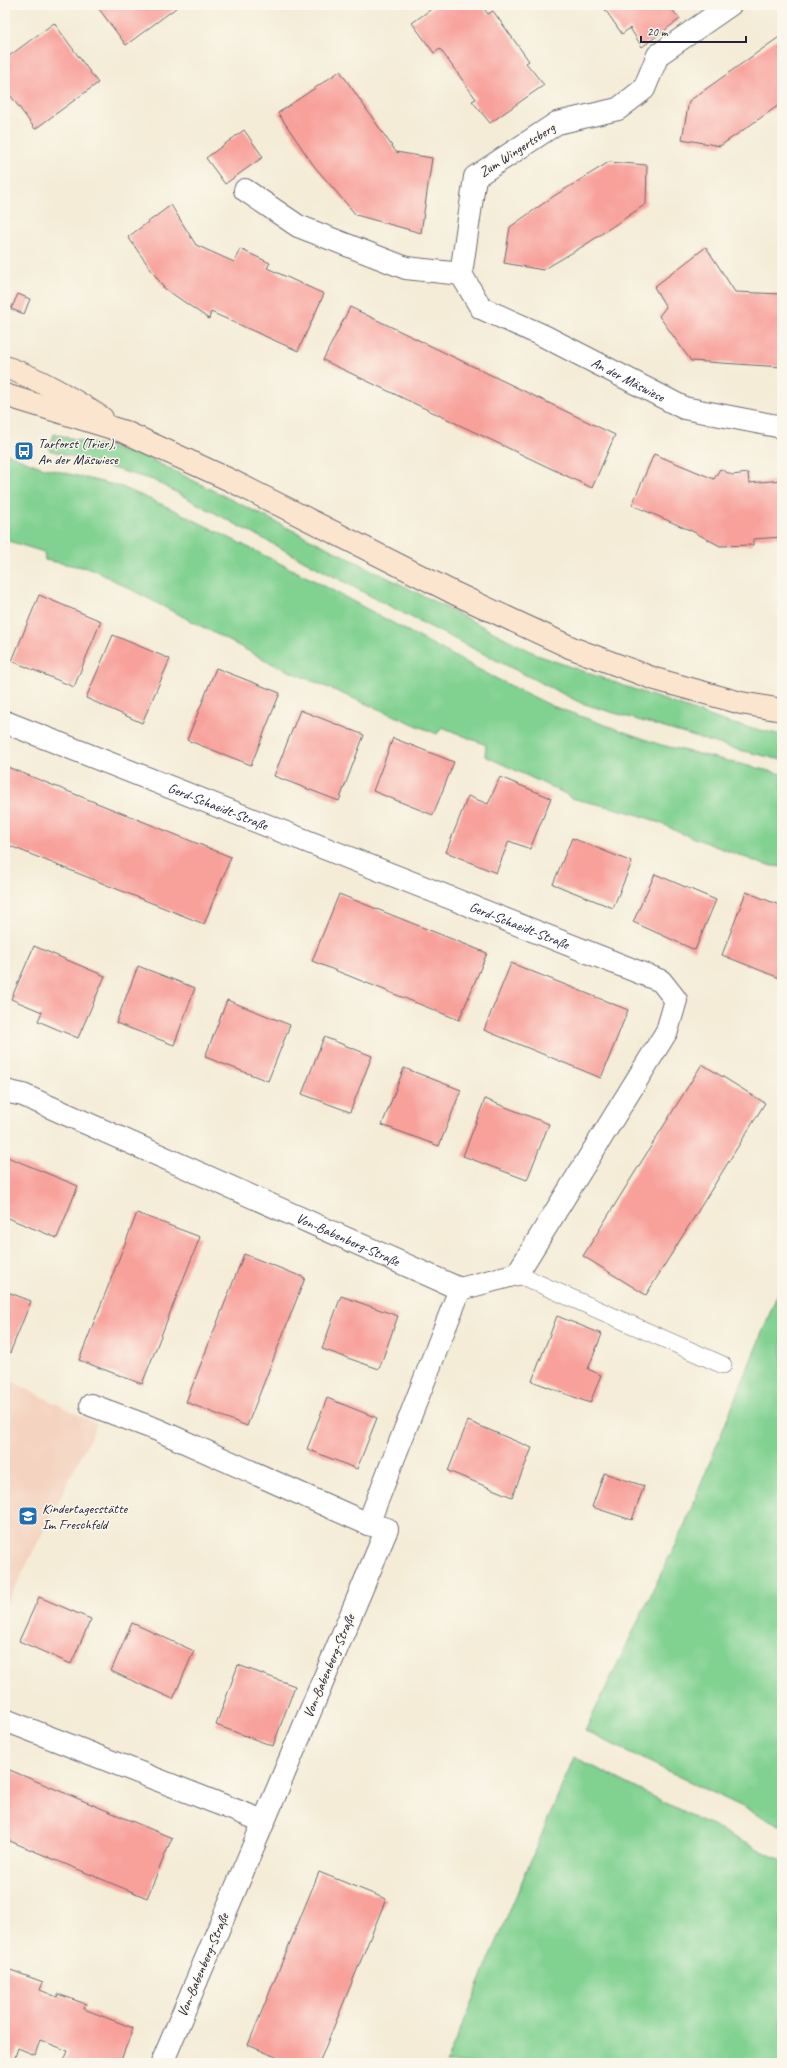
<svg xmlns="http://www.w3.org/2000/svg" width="787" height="2068" viewBox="0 0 787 2068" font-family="Caveat,sans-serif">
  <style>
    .built { fill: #f4d3c0 }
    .green { fill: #81d191; stroke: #527a66 }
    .building { fill: #f8a19b }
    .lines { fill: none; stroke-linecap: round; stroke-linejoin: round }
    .service-casing { stroke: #6c6972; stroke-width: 18 }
    .minor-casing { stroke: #6c6972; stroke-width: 24 }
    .secondary-casing { stroke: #6c6972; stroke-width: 24 }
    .service { stroke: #fff; stroke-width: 17 }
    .minor { stroke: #fff; stroke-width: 22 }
    .secondary { stroke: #fbe5cf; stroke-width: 22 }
    .labels { text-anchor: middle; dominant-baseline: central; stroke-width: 3; stroke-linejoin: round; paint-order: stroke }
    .street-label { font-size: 14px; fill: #22223b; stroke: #fbf7ec }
    .poi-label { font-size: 14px; fill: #22223b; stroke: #fbf7ec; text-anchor: start }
  </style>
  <rect width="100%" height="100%" fill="#fbf7ec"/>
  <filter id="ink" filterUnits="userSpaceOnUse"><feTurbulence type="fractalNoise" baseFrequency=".025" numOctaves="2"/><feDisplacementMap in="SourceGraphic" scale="8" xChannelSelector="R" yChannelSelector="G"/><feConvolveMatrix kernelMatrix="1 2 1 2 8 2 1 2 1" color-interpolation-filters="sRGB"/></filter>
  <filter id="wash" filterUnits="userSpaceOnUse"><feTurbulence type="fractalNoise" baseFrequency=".012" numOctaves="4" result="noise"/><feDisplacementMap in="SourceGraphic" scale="16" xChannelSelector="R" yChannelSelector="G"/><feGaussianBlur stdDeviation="0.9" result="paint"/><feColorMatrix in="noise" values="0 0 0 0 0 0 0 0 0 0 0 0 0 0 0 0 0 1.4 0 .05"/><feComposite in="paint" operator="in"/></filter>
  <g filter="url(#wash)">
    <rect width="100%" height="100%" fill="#f4ecd7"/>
    <path class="built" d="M5,1378L97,1424L5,1608Z"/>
    <g class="green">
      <path d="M54,434L146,457L404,586L540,656L729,723L782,735V760L735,749L581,703L393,608L153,480L49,450Z"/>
      <path d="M5,453L41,467L122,487L172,509L317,582L491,676L552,706L661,745L782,774V867L765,865L678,832C646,813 607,807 571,798L564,793L485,756L486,745L442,727L437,734L275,665L92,569L45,560L44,552L5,540Z"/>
      <path d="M782,1283V1826L585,1731L685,1524Z"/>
      <path d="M574,1757L782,1861V2063H446Z"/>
    </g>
    <g id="blocks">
      <g class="building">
        <path d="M96,5H180L126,45Z"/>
        <path d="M437,5H481L488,14L493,11L529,61L526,63L544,85L490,123L472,101L476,99L440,49L434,53L412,23Z"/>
        <path d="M602,5H668L680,19L642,47L630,28L622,34Z"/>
        <path d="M54,23L98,83L35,129L5,88V59Z"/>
        <path d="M782,35V103L720,146L682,139L689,101Z"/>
        <path d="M340,71L396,152L432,158L421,233L356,215L314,166L278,113Z"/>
        <path d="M244,130L263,157L225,184L206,158Z"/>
        <path d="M609,162L647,165L646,204L585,245L543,270L504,263L510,227L554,196Z"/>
        <path d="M171,205L196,245L234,262L240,249L270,263L267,268L324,294L298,351L211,312L209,319L164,288L128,237Z"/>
        <path d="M706,247L735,292L782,294V367L691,361L659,316L666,307L654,287Z"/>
        <path d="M18,294L30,299L24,314L11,309Z"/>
        <path d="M350,307L615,435L592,488L323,360Z"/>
        <path d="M654,454L714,479L720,469L732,475L748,473L749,483L782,480V537L753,539V545L720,546L692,531L632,505Z"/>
        <path d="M39,595L101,621L74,687L12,661Z"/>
        <path d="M113,635L170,659L142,723L86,698Z"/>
        <path d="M216,668L280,693L251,765L187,740Z"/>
        <path d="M300,710L364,735L339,801L274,776Z"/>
        <path d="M393,738L454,762L433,815L373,791Z"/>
        <path d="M5,766L231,857L204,924L5,844Z"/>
        <path d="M500,777L551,798L530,849L509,841L496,873L446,852L468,796L488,804Z"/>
        <path d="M572,838L632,862L613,908L553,884Z"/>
        <path d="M655,874L716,900L695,950L633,922Z"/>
        <path d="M746,892L782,906V979L722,955Z"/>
        <path d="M339,894L487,953L459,1020L312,961Z"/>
        <path d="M34,946L105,976L78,1038L38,1021L42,1012L11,999Z"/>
        <path d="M511,963L628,1010L601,1078L484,1030Z"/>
        <path d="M138,966L195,988L174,1045L116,1023Z"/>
        <path d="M227,1000L290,1025L268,1081L205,1057Z"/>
        <path d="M324,1037L372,1056L350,1112L302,1094Z"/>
        <path d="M702,1064L765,1103L646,1295L583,1256Z"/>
        <path d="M404,1068L461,1090L439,1146L382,1125Z"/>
        <path d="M485,1099L549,1124L527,1180L463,1156Z"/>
        <path d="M5,1156L78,1186L57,1238L5,1217Z"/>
        <path d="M137,1213L200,1237L142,1384L79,1360Z"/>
        <path d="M244,1254L305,1278L247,1426L186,1402Z"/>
        <path d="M5,1291L31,1301L10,1353L5,1351Z"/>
        <path d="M341,1296L398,1316L379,1369L322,1349Z"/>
        <path d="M557,1316L602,1334L588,1369L601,1375L590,1403L532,1381Z"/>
        <path d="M327,1398L377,1418L357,1469L307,1449Z"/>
        <path d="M468,1421L532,1448L512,1497L448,1471Z"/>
        <path d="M604,1473L644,1486L632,1520L592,1507Z"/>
        <path d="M39,1597L91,1619L71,1664L19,1641Z"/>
        <path d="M132,1623L194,1651L173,1699L111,1671Z"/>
        <path d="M238,1665L295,1686L273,1746L216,1725Z"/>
        <path d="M5,1768L172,1838L147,1898L5,1839Z"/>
        <path d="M319,1872L386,1899L319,2063H290L248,2045Z"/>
        <path d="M5,1968L43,1982L40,1990L57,1997L58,1994L86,2004L84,2009L133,2028L120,2063H63L68,2051L40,2040L35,2055L18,2048L14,2060L5,2056Z"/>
      </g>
    </g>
  </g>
  <g filter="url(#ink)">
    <use href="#blocks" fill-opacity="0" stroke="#6c6972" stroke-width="1"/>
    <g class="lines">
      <g class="service-casing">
        <path id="service" d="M517,1274L723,1365"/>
      </g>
      <g class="minor-casing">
        <g id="minor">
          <path id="s1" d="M730,5L658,55L644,89L618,109L557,123L475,177L461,274L481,308L544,336L684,408L782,427"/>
          <path d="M245,190L298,226L406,268L461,274"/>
          <path id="s2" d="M5,722L661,981L676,1000L667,1031L517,1274L460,1289"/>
          <path id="s3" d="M5,1091L23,1095L460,1289L368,1524L387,1529L162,2063"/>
          <path d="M91,1405L158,1430L368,1524"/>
          <path d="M5,1720L263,1821"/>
        </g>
      </g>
      <g class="secondary-casing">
        <g id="secondary">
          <path d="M5,367C40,379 71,398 102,418"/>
          <path d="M5,395L125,432L230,480L454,593L572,648L655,679L741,703L782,710"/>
        </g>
      </g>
      <use href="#service" class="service"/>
      <use href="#minor" class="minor"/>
      <use href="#secondary" class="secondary"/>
    </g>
  </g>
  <defs>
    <g id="bus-square" transform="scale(1)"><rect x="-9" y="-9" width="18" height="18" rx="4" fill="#1f6fb2" stroke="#fbf7ec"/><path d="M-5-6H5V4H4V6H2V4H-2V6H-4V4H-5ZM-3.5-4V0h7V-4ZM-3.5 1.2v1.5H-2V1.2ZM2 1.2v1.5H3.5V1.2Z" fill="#fff"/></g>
    <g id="school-square" transform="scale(1)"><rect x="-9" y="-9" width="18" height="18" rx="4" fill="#1f6fb2" stroke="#fbf7ec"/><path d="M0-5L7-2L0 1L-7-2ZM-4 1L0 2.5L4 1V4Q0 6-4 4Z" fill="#fff"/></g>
  </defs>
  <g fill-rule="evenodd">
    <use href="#bus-square" x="24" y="451"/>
    <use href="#school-square" x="28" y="1516"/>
  </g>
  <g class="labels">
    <g class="street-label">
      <text transform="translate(517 150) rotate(-33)">Zum Wingertsberg</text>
      <text stroke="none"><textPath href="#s1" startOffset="619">An der Mäswiese</textPath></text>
      <text stroke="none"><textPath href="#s2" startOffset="229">Gerd-Schaeidt-Straße</textPath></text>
      <text stroke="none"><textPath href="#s2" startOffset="553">Gerd-Schaeidt-Straße</textPath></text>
      <text stroke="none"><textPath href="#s3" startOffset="374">Von-Babenberg-Straße</textPath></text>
      <text transform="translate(329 1666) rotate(-67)">Von-Babenberg-Straße</text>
      <text transform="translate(203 1965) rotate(-67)">Von-Babenberg-Straße</text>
    </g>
    <g class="poi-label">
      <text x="38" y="443">Tarforst (Trier),<tspan x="38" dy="16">An der Mäswiese</tspan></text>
      <text x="42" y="1508">Kindertagesstätte<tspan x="42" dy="16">Im Freschfeld</tspan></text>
    </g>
  </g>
  <rect width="787" height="2068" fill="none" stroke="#fbf7ec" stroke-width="20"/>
  <path d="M641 36v6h105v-6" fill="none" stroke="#22223b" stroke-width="2"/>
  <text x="647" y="36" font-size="12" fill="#22223b" stroke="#fbf7ec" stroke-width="3" paint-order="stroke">20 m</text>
</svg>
